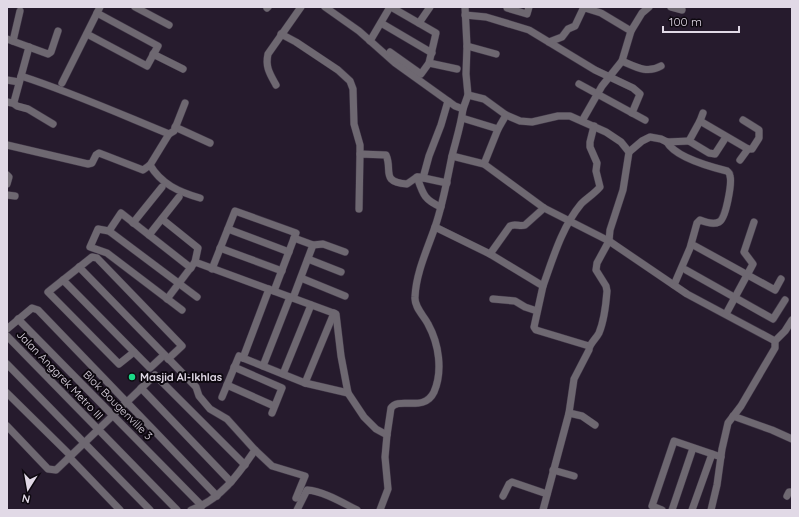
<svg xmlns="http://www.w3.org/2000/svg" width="799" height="517" viewBox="0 0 799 517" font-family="Quicksand,sans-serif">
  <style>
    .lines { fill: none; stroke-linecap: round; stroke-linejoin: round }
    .minor-casing { stroke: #403647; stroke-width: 8 }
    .minor { stroke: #6e6871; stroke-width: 7 }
    .poi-dot { fill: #1bd988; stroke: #0d080f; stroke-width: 1.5 }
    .labels { text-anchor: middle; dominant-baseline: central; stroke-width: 4; stroke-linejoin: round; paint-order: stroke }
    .street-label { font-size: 11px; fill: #e1d9e6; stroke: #0d080f }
    .poi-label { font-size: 11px; font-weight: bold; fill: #e1d9e6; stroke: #0d080f; text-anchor: start }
  </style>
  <rect width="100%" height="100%" fill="#261b2d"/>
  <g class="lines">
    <g class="minor-casing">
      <g id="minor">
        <path d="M135,7L169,25"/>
        <path d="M325,7L359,31L395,63L448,101L455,106L463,109"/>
        <path d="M507,7V8L527,14L529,7"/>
        <path d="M671,7L682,10"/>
        <path d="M267,8L268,7"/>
        <path d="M465,15L486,17L529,30L595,70L633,88L640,94L632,113"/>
        <path d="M381,23L432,53"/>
        <path d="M419,23L430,7"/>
        <path d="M87,34L147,66L158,46L97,13"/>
        <path d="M281,34L296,42L338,70L350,81L353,89L354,124L360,145V154"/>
        <path d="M7,39L48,54L51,52L58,31"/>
        <path d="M13,41L20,11"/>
        <path d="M370,41L390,7"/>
        <path d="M549,42L562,37L568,29L575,26L583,9L585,8L601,13L631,31"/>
        <path d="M467,46L496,54"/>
        <path d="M390,52L421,74L429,63L436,33L391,7"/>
        <path d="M153,54L183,69"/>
        <path d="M622,61C636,67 647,74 661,66"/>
        <path d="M429,63L457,69"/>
        <path d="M21,76C71,92 120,114 169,134"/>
        <path d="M7,80L19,82"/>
        <path d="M62,83L100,7"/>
        <path d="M579,84L645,120"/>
        <path d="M276,85C270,74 265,67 268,54L301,7"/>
        <path d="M468,95L484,99L506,115L520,121L532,122L558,116H570L606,132L621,142L629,152L623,190L610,230L609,241L597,263L596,270L606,286L607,291C606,304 604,321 599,333C596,339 589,344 589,350L574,379L569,413L543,510"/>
        <path d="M7,102L12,103L14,102L29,47"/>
        <path d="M13,103L17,106L28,109L53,124"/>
        <path d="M703,113L700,121L748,149H752L759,138V130L743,120"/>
        <path d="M462,118L498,129"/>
        <path d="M582,121L602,86L622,61L631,31L642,13L649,7"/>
        <path d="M700,121L689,141L709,153L715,154L726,137"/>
        <path d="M175,127L210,143"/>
        <path d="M667,142C675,157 711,167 727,171C729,173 730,173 730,176C732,183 726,219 719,222C713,225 705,222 700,220L697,223L690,248L674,285"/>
        <path d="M7,145L88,164L92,163L96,155L99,153L143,170L150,165L169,134L174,131L185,103"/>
        <path d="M629,152L642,141L650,137L661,139L667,142L689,141"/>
        <path d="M452,156L484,164L544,208L609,241L687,294L775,341"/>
        <path d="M740,160L748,149"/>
        <path d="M484,164L498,129L506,115"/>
        <path d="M150,165C161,184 179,192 200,198"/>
        <path d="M7,175L9,177L7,184"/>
        <path d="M417,177C423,194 424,200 441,207"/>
        <path d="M423,178L429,156L441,125L448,101"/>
        <path d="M7,195L15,196"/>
        <path d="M359,209L360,154L386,155C393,170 380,182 407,184L417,177H419L447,183"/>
        <path d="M162,219L198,248L195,262"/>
        <path d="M133,223L162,187"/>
        <path d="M435,227L490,254L543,286L534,327L536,330L589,346"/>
        <path d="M228,229L289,252"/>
        <path d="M109,231L121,213L191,268"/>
        <path d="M149,235L179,197"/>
        <path d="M294,238L313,245L323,244L345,252"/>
        <path d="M695,246L775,290L781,279"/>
        <path d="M220,248L282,271"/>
        <path d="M490,254L510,226C515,223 520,227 525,225L544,208"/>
        <path d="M308,259L341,272"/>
        <path d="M79,267L196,387L199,396L210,409L227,419L255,450L272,466L305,476L296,498"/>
        <path d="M212,269L235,211L296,233L274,291"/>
        <path d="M686,270L773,319L785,300"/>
        <path d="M301,278L345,296"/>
        <path d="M63,280L150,368L164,355"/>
        <path d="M543,286C553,258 562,227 581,204C587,198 594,194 600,187L596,171L597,163L590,147V142L594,126"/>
        <path d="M269,289L243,358L305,383L348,393"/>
        <path d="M293,298L313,245"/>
        <path d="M167,299L195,262L336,314L341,356L348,393L364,417L376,429L387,435"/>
        <path d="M493,299L515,301L525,307L537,311"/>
        <path d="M182,310L107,253L90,247L98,229L109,231L197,297"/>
        <path d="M726,314L753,264L744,252L754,222"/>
        <path d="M18,319L202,506"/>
        <path d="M7,329L32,308L38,310L217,496"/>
        <path d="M7,336L177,510"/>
        <path d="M134,352L119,364L48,292L92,257L97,258L182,346L168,359"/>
        <path d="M7,364L150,510"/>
        <path d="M263,366L290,297"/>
        <path d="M234,367L282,388L272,413"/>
        <path d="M283,374L311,305"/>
        <path d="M305,383L334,313"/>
        <path d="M227,385L274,406"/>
        <path d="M141,388L231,482"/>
        <path d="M7,393L71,456"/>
        <path d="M222,397L239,356L243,358"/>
        <path d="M569,413L582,416L595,425"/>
        <path d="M733,416L772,430L792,439"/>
        <path d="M7,426L48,469L56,470L155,375L245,465"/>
        <path d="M69,457L120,510"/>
        <path d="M553,470L574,476"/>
        <path d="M503,496L509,484L512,482L547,494"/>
        <path d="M787,496L789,492H792"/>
        <path d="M191,510C220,500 238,475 255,450"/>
        <path d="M297,510L307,490C323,491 343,503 357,510"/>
        <path d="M380,510L388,489L385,457L387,435L391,408C399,396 424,413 434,392C443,371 439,344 428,324C424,316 414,307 415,297C416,273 427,250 435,227C443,204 447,180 452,156C456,140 461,125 463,109L468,95L466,74L467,46L465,7"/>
        <path d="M662,510L652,506L674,441L721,457"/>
        <path d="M672,510L693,448"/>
        <path d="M692,510L712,454"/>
        <path d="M711,510L717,485L722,449L728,423L741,406L775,348V341L785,331L792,320"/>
      </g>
    </g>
    <use href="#minor" class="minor"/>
  </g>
  <circle class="poi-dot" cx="132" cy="377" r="4"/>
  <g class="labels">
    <g class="street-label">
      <text transform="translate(60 375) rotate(46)">Jalan Anggrek Metro III</text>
      <text transform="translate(118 405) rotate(45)">Blok Bougenville 3</text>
    </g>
    <g class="poi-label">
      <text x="140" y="377">Masjid Al-Ikhlas</text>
    </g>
  </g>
  <rect width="799" height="517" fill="none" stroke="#e1d9e6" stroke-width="16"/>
  <g transform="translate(28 489) rotate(191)" stroke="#0d080f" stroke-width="3" paint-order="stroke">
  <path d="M0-3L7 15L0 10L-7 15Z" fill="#e1d9e6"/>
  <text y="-6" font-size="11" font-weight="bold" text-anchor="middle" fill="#e1d9e6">N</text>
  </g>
  <path d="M663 26v6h76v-6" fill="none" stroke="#e1d9e6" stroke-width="2"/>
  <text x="669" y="26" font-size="12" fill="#e1d9e6" stroke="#0d080f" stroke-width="3" paint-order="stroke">100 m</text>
</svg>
